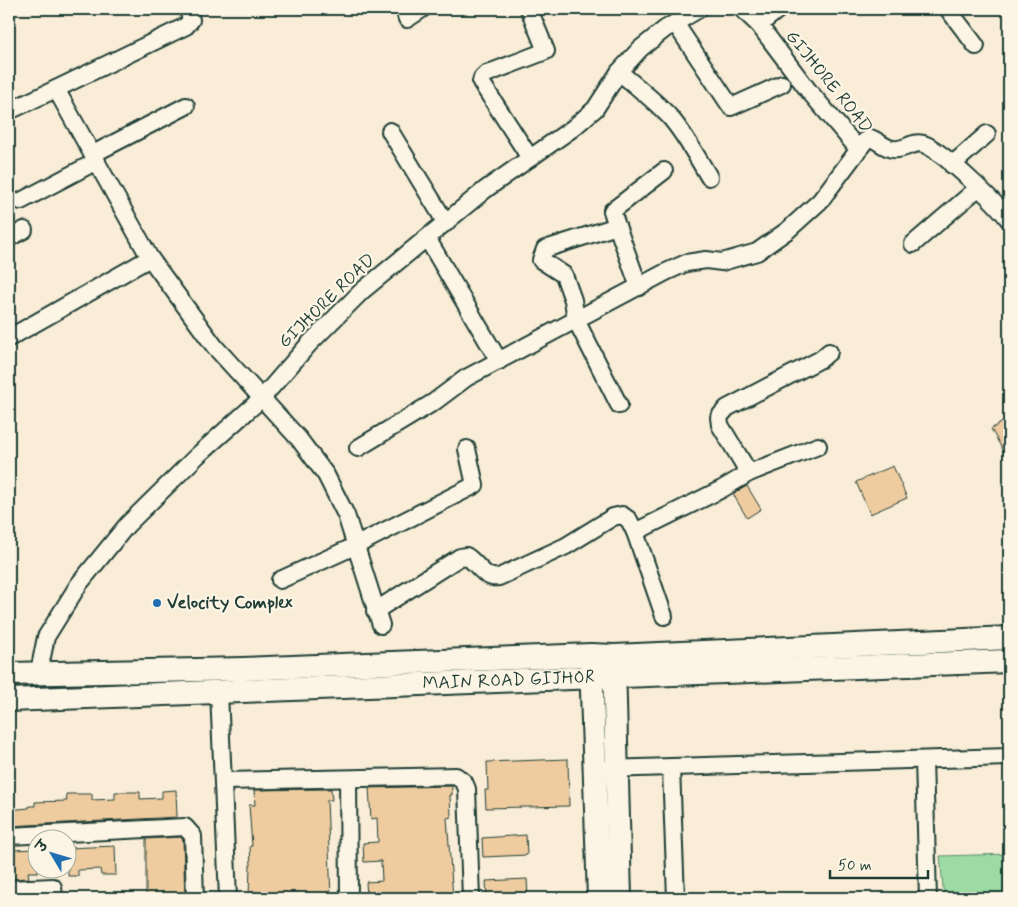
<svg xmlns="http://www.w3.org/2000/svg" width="1018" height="907" viewBox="0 0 1018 907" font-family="Mynerve,'Playpen Sans Deva',sans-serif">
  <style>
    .green { fill: #9cdba4; stroke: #5e8c6c }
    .building { fill: #efcca0; stroke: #1f3d34 }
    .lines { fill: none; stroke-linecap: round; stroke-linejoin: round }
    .street-casing { stroke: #1f3d34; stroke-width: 20 }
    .secondary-casing { stroke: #1f3d34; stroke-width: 26 }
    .street { stroke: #fcf5e5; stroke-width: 16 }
    .secondary { stroke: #fcf5e5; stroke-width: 22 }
    .poi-dot { fill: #1f6fb2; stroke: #fcf5e5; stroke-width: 2 }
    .labels { text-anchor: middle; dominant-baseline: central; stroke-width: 4.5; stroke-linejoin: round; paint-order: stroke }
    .street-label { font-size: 18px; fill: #1f3d34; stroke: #fcf5e5 }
    .poi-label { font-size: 18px; font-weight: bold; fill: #1f3d34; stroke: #fcf5e5; text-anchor: start }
  </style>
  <rect width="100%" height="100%" fill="#f9edd7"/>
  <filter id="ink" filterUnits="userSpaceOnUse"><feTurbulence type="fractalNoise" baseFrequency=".02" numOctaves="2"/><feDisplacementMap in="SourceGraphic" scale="10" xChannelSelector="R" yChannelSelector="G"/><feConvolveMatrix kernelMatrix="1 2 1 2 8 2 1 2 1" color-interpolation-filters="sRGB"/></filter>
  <g filter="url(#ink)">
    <path class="green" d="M1009,854V898H944L940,856Z"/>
    <g class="building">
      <path d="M1009,418V461L991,429Z"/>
      <path d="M893,466L907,498L870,514L856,482Z"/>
      <path d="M747,486L761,509L747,518L733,494Z"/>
      <path d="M568,759L569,806L486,808L485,790H488L487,762Z"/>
      <path d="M452,786V795H450L451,817L447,818L453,898H367L366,882L382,881L381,861L364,862L363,843L378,842L377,818L371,819L369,788Z"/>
      <path d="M331,789L332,800H327L331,898H249L250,865H251L250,846H252L249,805H255L254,790Z"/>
      <path d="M176,790L177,817L9,826V810L29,808V806H35V802L67,801L66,794H92V800L115,799V792H140V799L162,798V791Z"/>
      <path d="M526,835L527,855L483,857L482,838Z"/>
      <path d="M181,837L183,840L185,898H146V839Z"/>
      <path d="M115,846L116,875H101L100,869L78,870V876H68V848Z"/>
      <path d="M38,849V872H28L29,878L9,879V850Z"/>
      <path d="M527,879L528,898H487L486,881Z"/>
    </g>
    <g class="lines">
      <g class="street-casing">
        <g id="street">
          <path d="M404,9L407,19L422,9"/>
          <path d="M529,9L546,51L486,74L482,78L481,82L530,158"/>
          <path d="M742,9L759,25L808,90L859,150"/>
          <path d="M948,9L976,46"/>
          <path d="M675,23L731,107L782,84"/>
          <path d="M759,25L779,9"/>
          <path d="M619,72C636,86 654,100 669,116C685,134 697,157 709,177"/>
          <path d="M9,111L56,89"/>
          <path d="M390,131L446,223"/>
          <path d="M93,154L186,106"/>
          <path d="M952,165L987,134"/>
          <path d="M21,201L97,161"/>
          <path d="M617,226L639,287"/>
          <path d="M9,238L24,230"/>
          <path d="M427,238L499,361"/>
          <path d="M913,244L978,188"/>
          <path d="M150,258L56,89L186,26L191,20L188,9"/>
          <path d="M9,338L150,258L215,347L299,439L326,475L346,515L381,625"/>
          <path d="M619,405L576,320L573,300L564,275L541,260L545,249L617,226L612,211L664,171"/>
          <path d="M358,448L434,402L466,378L666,272L686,263L706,260L722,262L757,252L788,230L820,201L865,141L870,138C878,140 884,148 893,149C905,151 914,139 926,145C945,154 997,203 1009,220"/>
          <path d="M749,473L720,425L719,417L727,408L821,359L829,352"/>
          <path d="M635,532L664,616"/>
          <path d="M280,580L355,546L475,485L467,449"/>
          <path d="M375,611L460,557L466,556C478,563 484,580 499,577L566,546L613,517L622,515L629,520L635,532L722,489L749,473L818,446"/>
          <path d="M39,672L46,637L79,584L127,525L198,455L262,398L309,344L362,291L486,189L573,128L595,109L619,72L640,49L665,29L699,9"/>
          <path d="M219,692L228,898"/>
          <path d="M924,760L928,898"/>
          <path d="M671,768L676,898"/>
          <path d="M606,769L1009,757"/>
          <path d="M348,779L349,898"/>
          <path d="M223,781L456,776L464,782L467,789L471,898"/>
          <path d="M9,836L185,827L193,836L195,898"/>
          <path d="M9,889L53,887L54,898"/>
        </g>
      </g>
      <g class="secondary-casing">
        <g id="secondary">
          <path d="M591,662L599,898"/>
          <path d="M614,662L620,898"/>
          <path d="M9,674L243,669L591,655L614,656L1009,638"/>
          <path id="s1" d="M9,700L1009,661"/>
        </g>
      </g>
      <use href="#street" class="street"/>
      <use href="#secondary" class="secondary"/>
    </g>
  </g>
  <circle class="poi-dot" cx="157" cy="603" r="5"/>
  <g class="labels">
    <g class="street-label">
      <text transform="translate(829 82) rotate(51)">GIJHORE ROAD</text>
      <text transform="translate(327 301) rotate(-44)">GIJHORE ROAD</text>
      <text stroke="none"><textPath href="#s1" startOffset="500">MAIN ROAD GIJHOR</textPath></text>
    </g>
    <g class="poi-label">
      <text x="167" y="603">Velocity Complex</text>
    </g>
  </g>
  <rect width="1018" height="907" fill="none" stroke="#fcf5e5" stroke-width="30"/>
  <rect x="15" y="15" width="988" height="877" fill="none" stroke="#1f3d34" stroke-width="2" filter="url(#ink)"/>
  <g transform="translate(52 854) rotate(308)"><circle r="24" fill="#fcf5e5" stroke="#a4ab9e"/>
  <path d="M0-4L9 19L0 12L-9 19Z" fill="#1f6fb2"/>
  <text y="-8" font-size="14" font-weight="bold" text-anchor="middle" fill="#1f3d34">उ</text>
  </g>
  <path d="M830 870v8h98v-8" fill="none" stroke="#1f3d34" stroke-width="2.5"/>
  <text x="838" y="870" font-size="15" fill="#1f3d34" stroke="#fcf5e5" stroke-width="4" paint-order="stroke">50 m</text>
</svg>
